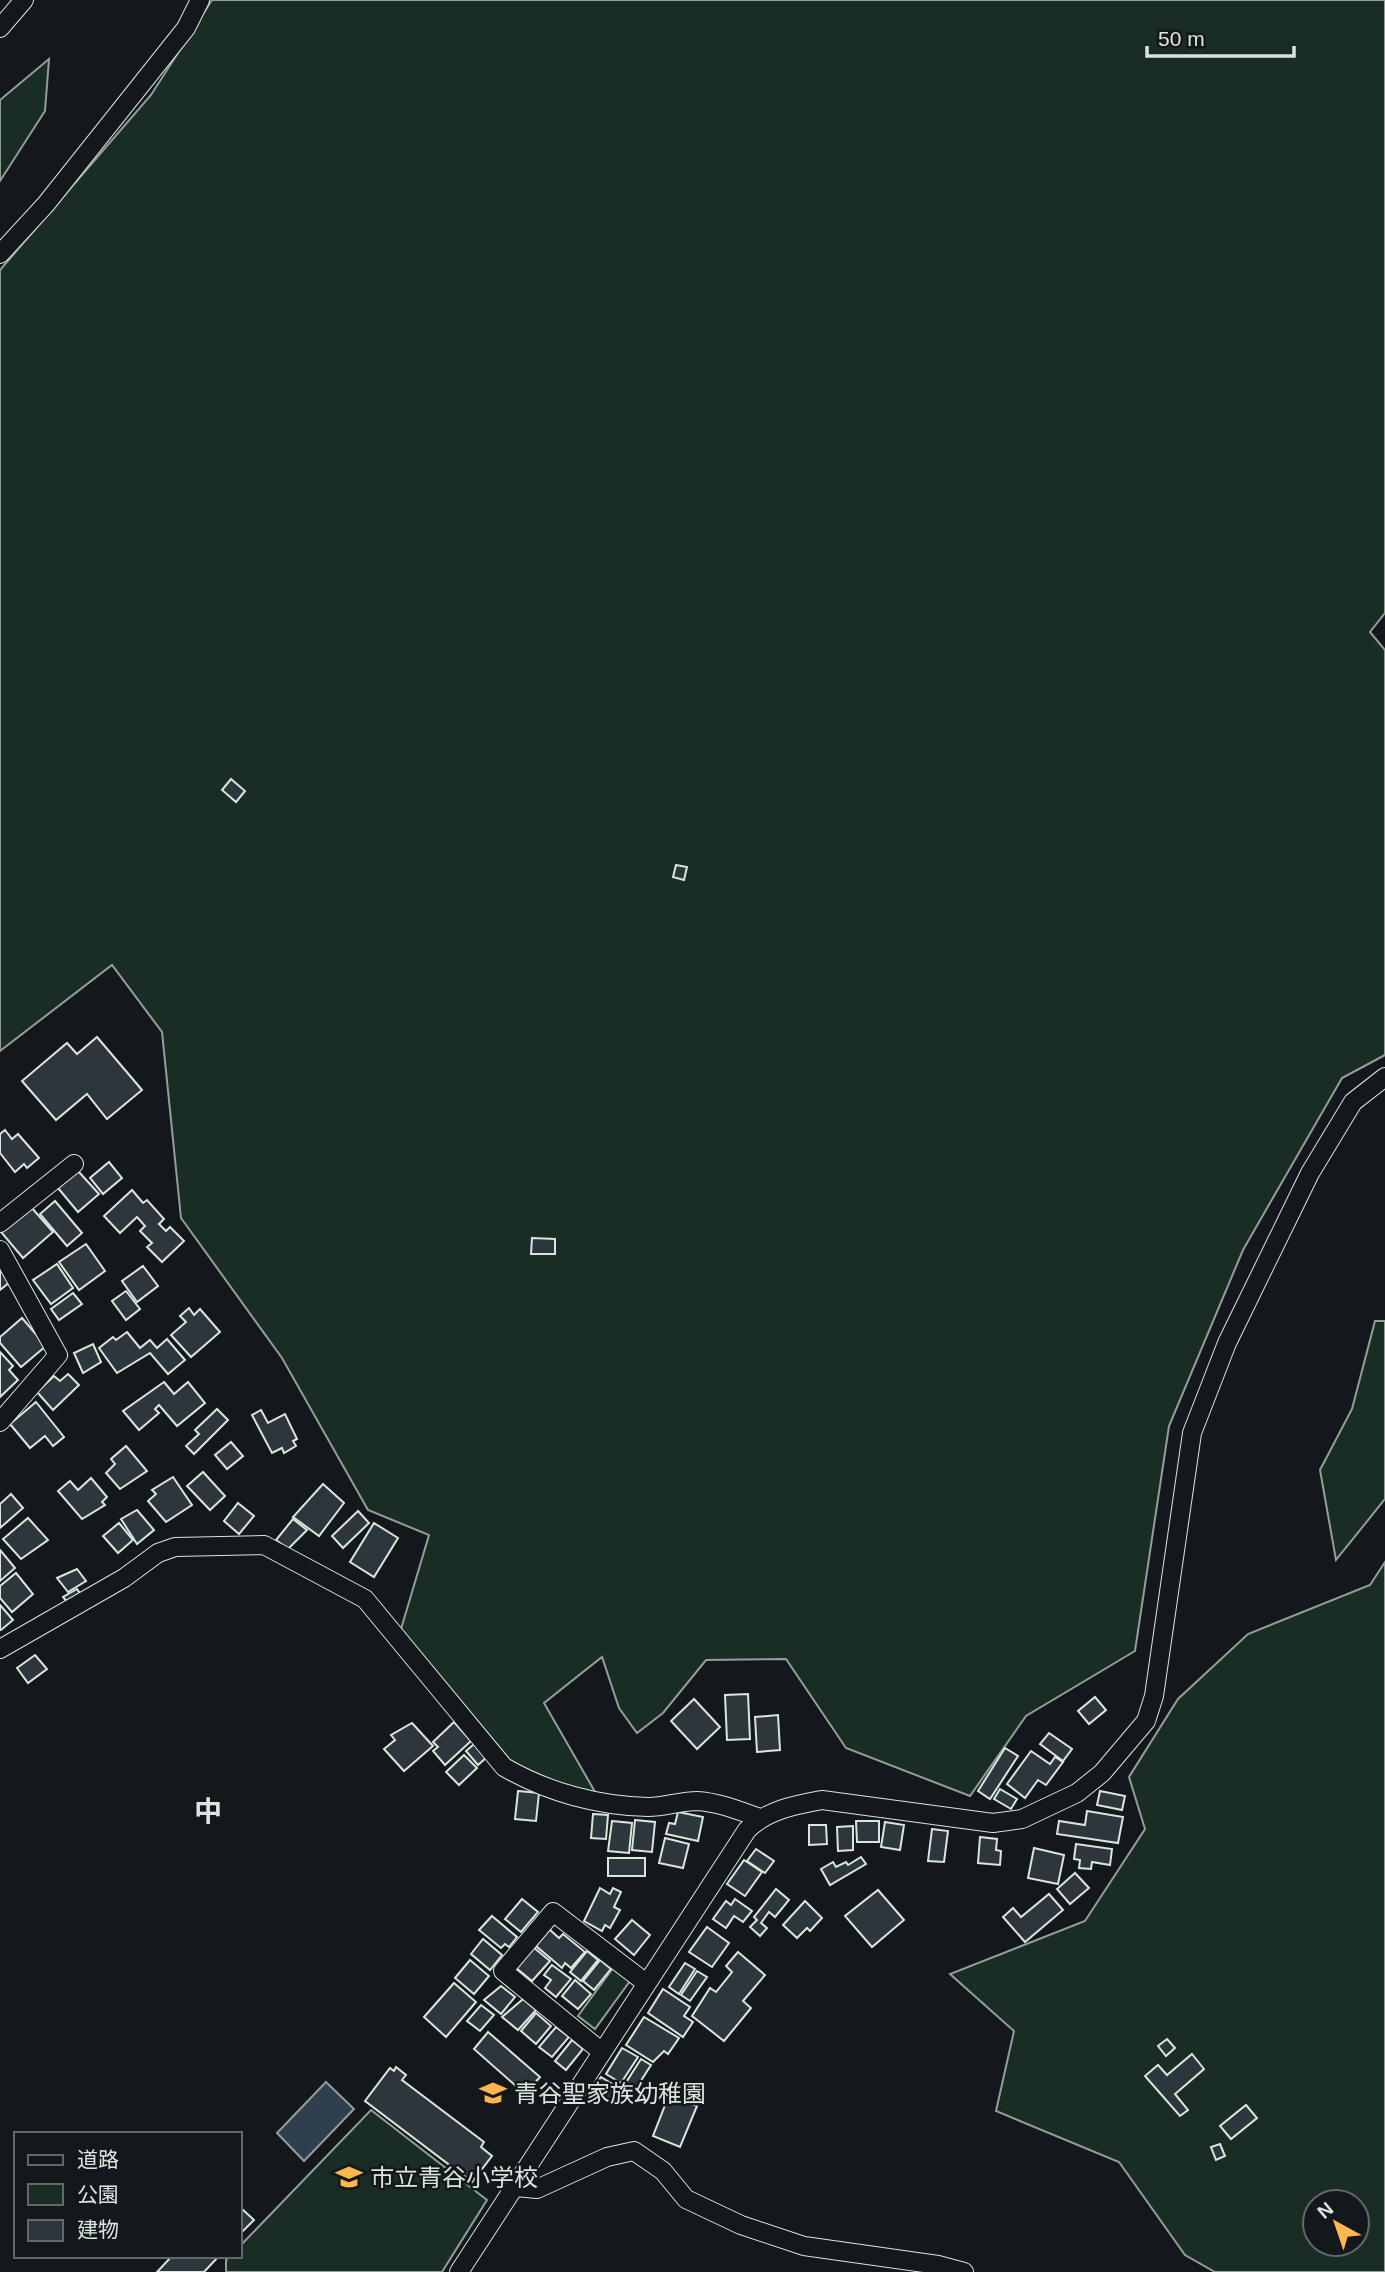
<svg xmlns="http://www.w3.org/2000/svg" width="1385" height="2272" viewBox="0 0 1385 2272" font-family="Helvetica,'Noto Sans JP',sans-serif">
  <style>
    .green { fill: #1a2d24; stroke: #939e99; stroke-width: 2; fill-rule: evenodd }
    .water { fill: #2f3f4d; stroke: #939e99; stroke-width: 2 }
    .building { fill: #2c363c; stroke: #d8e6dc; stroke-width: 2 }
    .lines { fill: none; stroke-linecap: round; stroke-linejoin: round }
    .street-casing { stroke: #d8e6dc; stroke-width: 20 }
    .street { stroke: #14181c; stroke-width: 18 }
    .labels { text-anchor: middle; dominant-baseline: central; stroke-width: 5; stroke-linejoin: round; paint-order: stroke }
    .poi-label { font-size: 24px; fill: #d8e6dc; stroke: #14181c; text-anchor: start }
    .quarter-label { font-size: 28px; font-weight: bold; fill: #d8e6dc; stroke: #14181c }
  </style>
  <rect width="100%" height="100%" fill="#14181c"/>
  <g class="green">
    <path d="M212,0H1385V613L1370,632L1385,650V1055L1342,1078L1243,1250L1169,1426L1135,1651L1026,1716L970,1796L846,1748L786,1659L706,1660L663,1713L637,1733L619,1708L602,1657L544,1703L598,1797L536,1777L504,1757L401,1629L429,1535L368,1510L282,1358L181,1218L162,1032L112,965L0,1051V270L151,95Z"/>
    <path d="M49,59L45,111L0,181V100Z"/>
    <path d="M1375,1321H1385V1499L1336,1560L1320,1470L1352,1409Z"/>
    <path d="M1385,1562V2272H1215L1185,2255L1119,2162L996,2111L1014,2031L950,1974L1085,1921L1145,1829L1129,1777L1178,1699L1248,1634L1370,1585ZM1315,2202H1357V2244H1315Z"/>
    <path d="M613,1968L630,1981L595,2029L578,2016Z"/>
    <path d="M371,2110L487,2200L442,2272H226V2260L230,2256H240V2246Z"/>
  </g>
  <path class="water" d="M326,2082L354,2109L304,2161L277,2133Z"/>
  <g class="building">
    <path d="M231,779L245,791L236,802L222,790Z"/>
    <path d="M676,865L687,867L684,880L673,877Z"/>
    <path d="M97,1037L142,1090L107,1119L87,1094L56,1120L22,1081L67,1043L77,1054Z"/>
    <path d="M5,1130L12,1139L18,1134L39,1158L27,1168L24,1164L15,1172L0,1153V1134Z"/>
    <path d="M109,1162L122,1178L103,1194L90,1178Z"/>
    <path d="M78,1171L99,1194L78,1212L58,1188Z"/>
    <path d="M132,1190L143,1203L147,1200L164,1219L159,1224L166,1231L170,1227L184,1241L162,1262L147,1247L152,1243L140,1231L145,1226L137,1217L120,1233L104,1216Z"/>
    <path d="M55,1201L82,1233L67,1246L40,1214Z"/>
    <path d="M31,1207L53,1232L23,1258L1,1232Z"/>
    <path d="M532,1238L555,1239V1254H531Z"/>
    <path d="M86,1244L105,1271L79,1290L59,1262Z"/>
    <path d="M57,1264L73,1288L51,1304L33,1280Z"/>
    <path d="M143,1266L158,1286L137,1302L122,1281Z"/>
    <path d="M0,1268L10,1282L0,1290Z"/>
    <path d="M126,1291L140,1309L126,1320L112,1301Z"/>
    <path d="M73,1293L82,1304L59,1320L51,1309Z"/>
    <path d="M189,1308L194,1315L200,1309L220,1332L191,1357L171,1335L186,1322L180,1316Z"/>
    <path d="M22,1318L46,1346L21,1367L0,1343V1337Z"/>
    <path d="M127,1332L140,1348L150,1340L157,1348L167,1339L185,1360L168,1374L150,1353L117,1373L99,1348L113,1337L116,1340Z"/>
    <path d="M93,1344L101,1362L83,1373L74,1353Z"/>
    <path d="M0,1352L13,1366L9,1370L18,1380L0,1397Z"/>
    <path d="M68,1374L79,1385L53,1410L37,1392L54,1376L60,1381Z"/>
    <path d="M164,1382L174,1394L188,1382L205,1403L177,1426L159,1405L155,1409L159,1413L139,1430L123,1411Z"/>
    <path d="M36,1402L64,1437L53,1446L45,1436L30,1448L10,1424Z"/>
    <path d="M217,1409L228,1420L194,1454L186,1446L199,1434L195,1430Z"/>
    <path d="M261,1410L268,1423L285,1414L297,1439L293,1441L296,1446L284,1453L282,1448L272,1453L252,1415Z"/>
    <path d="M231,1442L243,1456L227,1469L215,1455Z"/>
    <path d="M126,1446L147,1471L120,1489L106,1473L115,1464L111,1459Z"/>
    <path d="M203,1472L225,1496L210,1510L187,1486Z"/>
    <path d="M173,1477L192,1505L166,1522L148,1501L156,1494L152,1490Z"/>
    <path d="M91,1478L107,1497L102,1502L105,1505L82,1519L58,1491L70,1481L78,1490Z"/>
    <path d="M323,1484L344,1503L319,1536L293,1517Z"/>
    <path d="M11,1494L23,1508L0,1528V1504Z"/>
    <path d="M238,1503L254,1516L239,1534L224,1521Z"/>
    <path d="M137,1510L154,1530L137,1544L121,1519Z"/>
    <path d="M358,1511L369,1523L343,1548L332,1536Z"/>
    <path d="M28,1518L48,1540L21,1559L3,1539Z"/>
    <path d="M293,1519L307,1530L288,1549L276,1540Z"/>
    <path d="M119,1523L133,1540L118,1553L103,1536Z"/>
    <path d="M374,1523L398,1538L374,1577L350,1562Z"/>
    <path d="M0,1550L15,1568L0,1581Z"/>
    <path d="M77,1569L86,1581L68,1592L57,1578Z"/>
    <path d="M16,1573L33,1594L12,1612L0,1598V1586Z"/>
    <path d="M77,1589L81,1595L68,1603L63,1597Z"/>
    <path d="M0,1605L13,1620L1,1630L0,1629Z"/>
    <path d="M35,1655L47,1669L28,1683L17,1668Z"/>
    <path d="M748,1694L750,1739L727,1740L725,1695Z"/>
    <path d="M1095,1697L1106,1710L1089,1724L1078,1711Z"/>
    <path d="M694,1699L720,1727L697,1749L671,1721Z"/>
    <path d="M778,1715L780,1750L757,1752L755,1717Z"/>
    <path d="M454,1722L471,1741L445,1765L433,1751L438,1747L433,1742Z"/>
    <path d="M412,1723L433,1746L404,1771L384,1749L395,1740L391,1735Z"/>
    <path d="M1049,1733L1072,1749L1063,1761L1040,1744Z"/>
    <path d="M474,1744L487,1757L478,1765L466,1751Z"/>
    <path d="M1005,1748L1018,1756L990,1799L978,1791Z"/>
    <path d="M1031,1751L1050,1764L1055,1757L1063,1762L1046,1785L1038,1780L1025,1798L1007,1784Z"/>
    <path d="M464,1755L477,1768L459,1785L446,1772Z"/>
    <path d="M1000,1789L1017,1799L1011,1809L994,1799Z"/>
    <path d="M518,1791L539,1793L536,1821L515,1819Z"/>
    <path d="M1100,1791L1125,1796L1122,1810L1097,1805Z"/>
    <path d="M1087,1811L1123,1817L1118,1843L1057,1834L1059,1821L1085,1825Z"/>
    <path d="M678,1812L703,1817L698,1841L666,1834L669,1823L675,1824Z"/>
    <path d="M593,1814L608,1815L606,1839L591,1838Z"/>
    <path d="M635,1820L655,1822L652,1852L632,1850Z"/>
    <path d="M612,1821L632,1823L629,1853L608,1851Z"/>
    <path d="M856,1821H879V1842H857Z"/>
    <path d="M885,1822L904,1825L900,1850L881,1847Z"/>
    <path d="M809,1825H826L827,1844L809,1845Z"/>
    <path d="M853,1826V1850L838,1851L837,1827Z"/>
    <path d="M932,1829L948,1831L944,1862L928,1861Z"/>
    <path d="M980,1837L997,1839L996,1850L1001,1851L1000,1865L978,1863Z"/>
    <path d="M665,1838L689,1844L683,1868L659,1863Z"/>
    <path d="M1076,1844L1112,1849L1110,1865L1092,1862L1091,1869L1079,1868L1080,1860L1074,1859Z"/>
    <path d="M1034,1848L1064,1855L1058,1884L1028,1878Z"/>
    <path d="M756,1849L774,1861L765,1873L747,1861Z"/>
    <path d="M861,1857L866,1864L830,1885L821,1869L833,1862L836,1867L846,1862L848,1865Z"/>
    <rect x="608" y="1858" width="37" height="18"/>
    <path d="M744,1860L762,1872L745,1896L727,1884Z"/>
    <path d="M1075,1873L1089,1888L1070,1904L1057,1889Z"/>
    <path d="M600,1888L610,1894L613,1888L621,1892L614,1907L620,1910L610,1928L605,1925L602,1931L584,1921Z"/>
    <path d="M776,1889L789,1900L775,1917L769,1912L761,1923L767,1928L760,1936L750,1927L757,1920L754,1917Z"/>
    <path d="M878,1890L904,1920L872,1947L845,1916Z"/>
    <path d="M1049,1894L1063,1910L1025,1942L1003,1917L1013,1908L1021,1917Z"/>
    <path d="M522,1899L538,1912L521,1932L505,1919Z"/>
    <path d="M735,1899L752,1911L743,1922L734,1916L726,1928L713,1919L726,1901L731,1905Z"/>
    <path d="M805,1901L822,1918L810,1931L807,1928L797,1938L783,1925Z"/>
    <path d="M492,1916L517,1937L509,1947L505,1944L501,1948L479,1930Z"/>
    <path d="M632,1920L650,1935L634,1955L615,1939Z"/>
    <path d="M707,1927L729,1943L712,1967L689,1952Z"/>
    <path d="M549,1929L559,1938L563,1934L585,1952L571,1968L565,1963L562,1968L536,1946Z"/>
    <path d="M483,1939L502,1955L490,1970L471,1954Z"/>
    <path d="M533,1947L550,1961L532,1981L515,1967Z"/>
    <path d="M587,1951L598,1960L581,1981L570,1972Z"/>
    <path d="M738,1952L765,1975L743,2001L751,2008L724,2041L692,2016L710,1988L716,1992L732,1972L726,1966Z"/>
    <path d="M470,1960L489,1976L474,1994L455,1978Z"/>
    <path d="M600,1960L611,1969L594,1990L583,1981Z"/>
    <path d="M685,1963L695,1969L679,1994L669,1987Z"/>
    <path d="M552,1965L571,1979L556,1997L545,1988L551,1980L544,1975Z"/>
    <path d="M697,1971L707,1977L690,2001L681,1995Z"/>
    <path d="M575,1980L591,1994L578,2009L562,1996Z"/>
    <path d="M454,1983L476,2002L446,2037L424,2017Z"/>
    <path d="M501,1986L515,1997L501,2014L484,2000Z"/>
    <path d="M663,1989L690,2007L684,2016L693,2022L683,2037L648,2013Z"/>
    <path d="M523,1999L536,2010L518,2030L502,2017Z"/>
    <path d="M481,2005L494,2015L480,2031L467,2021Z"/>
    <path d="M536,2013L551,2026L536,2044L521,2031Z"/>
    <path d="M644,2017L679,2038L668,2054L664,2051L653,2062L626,2045Z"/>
    <path d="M556,2027L569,2037L552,2057L539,2047Z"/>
    <path d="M488,2032L540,2077L525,2094L474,2049Z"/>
    <path d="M1167,2039L1175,2048L1166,2056L1158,2046Z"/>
    <path d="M572,2040L583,2049L566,2070L555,2061Z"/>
    <path d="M622,2048L638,2057L621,2083L606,2074Z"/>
    <path d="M1192,2054L1204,2069L1175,2094L1188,2110L1180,2116L1145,2076L1158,2065L1167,2075Z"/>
    <path d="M641,2059L651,2065L635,2090L625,2084Z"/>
    <path d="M396,2067L406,2075L402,2080L484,2142L481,2147L492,2156L472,2182L365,2101L390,2068L394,2071Z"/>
    <path d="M601,2077L619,2088L610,2102L592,2090Z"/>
    <path d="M669,2095L697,2106L680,2147L653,2136Z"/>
    <path d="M1246,2105L1257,2118L1231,2139L1220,2126Z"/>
    <path d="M1220,2144L1225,2156L1216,2160L1211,2147Z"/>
    <path d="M241,2208L254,2220L241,2233L240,2209Z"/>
    <path d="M172,2256H219L204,2272H157Z"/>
  </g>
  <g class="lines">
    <g class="street-casing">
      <g id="street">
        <path d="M0,28L24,0"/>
        <path d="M0,254L46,204L186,28L200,0"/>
        <path d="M0,1223L74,1164"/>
        <path d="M0,1250L58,1355L0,1422"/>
        <path d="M0,1649L124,1578L158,1553L175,1547L264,1545L365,1599L504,1767C547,1792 598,1806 648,1807C665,1807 681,1801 697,1801C718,1802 740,1811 760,1818"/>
        <path d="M602,2052L503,1971L553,1912L646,1983"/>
        <path d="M516,2187L537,2189L607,2157L634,2151L663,2171L686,2199L741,2225L804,2246L938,2265L964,2272"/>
        <path d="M459,2272L747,1830C767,1810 795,1805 822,1800L993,1823L1022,1819L1077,1793L1102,1773L1146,1721L1154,1696L1192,1433L1227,1343L1310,1173L1353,1102L1385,1077"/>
      </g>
    </g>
    <use href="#street" class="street"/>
  </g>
  <defs>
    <g id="school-bare" transform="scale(2.1)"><path d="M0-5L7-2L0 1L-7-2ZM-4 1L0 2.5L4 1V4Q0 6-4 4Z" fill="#ffb74d" stroke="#14181c" stroke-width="2.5" paint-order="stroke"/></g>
  </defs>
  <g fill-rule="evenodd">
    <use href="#school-bare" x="493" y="2093"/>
    <use href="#school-bare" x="349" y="2177"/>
  </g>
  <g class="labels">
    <g class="poi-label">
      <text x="514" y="2093">青谷聖家族幼稚園</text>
      <text x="370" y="2177">市立青谷小学校</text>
    </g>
    <g class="quarter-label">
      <text x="208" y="1811">中</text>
    </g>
  </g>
  <rect x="14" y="2132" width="228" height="126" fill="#14181c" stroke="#626a69" stroke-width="2"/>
  <rect x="28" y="2155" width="35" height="10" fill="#14181c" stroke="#626a69" stroke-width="2"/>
  <text x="77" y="2167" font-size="21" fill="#d8e6dc">道路</text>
  <rect x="28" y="2184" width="35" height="21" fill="#1a2d24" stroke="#626a69" stroke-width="2"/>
  <text x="77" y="2202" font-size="21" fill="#d8e6dc">公園</text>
  <rect x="28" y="2220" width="35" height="21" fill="#2c363c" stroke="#626a69" stroke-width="2"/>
  <text x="77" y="2237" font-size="21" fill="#d8e6dc">建物</text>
  <g transform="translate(1336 2223) rotate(320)"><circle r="33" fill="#14181c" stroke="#626a69" stroke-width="2"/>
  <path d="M0-5L12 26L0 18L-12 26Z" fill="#ffb74d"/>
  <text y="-10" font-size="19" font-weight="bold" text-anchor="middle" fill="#d8e6dc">N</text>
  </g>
  <path d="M1147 46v10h147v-10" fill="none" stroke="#d8e6dc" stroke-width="3.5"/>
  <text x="1158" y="46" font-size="21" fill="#d8e6dc" stroke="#14181c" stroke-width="5" paint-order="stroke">50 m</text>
</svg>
